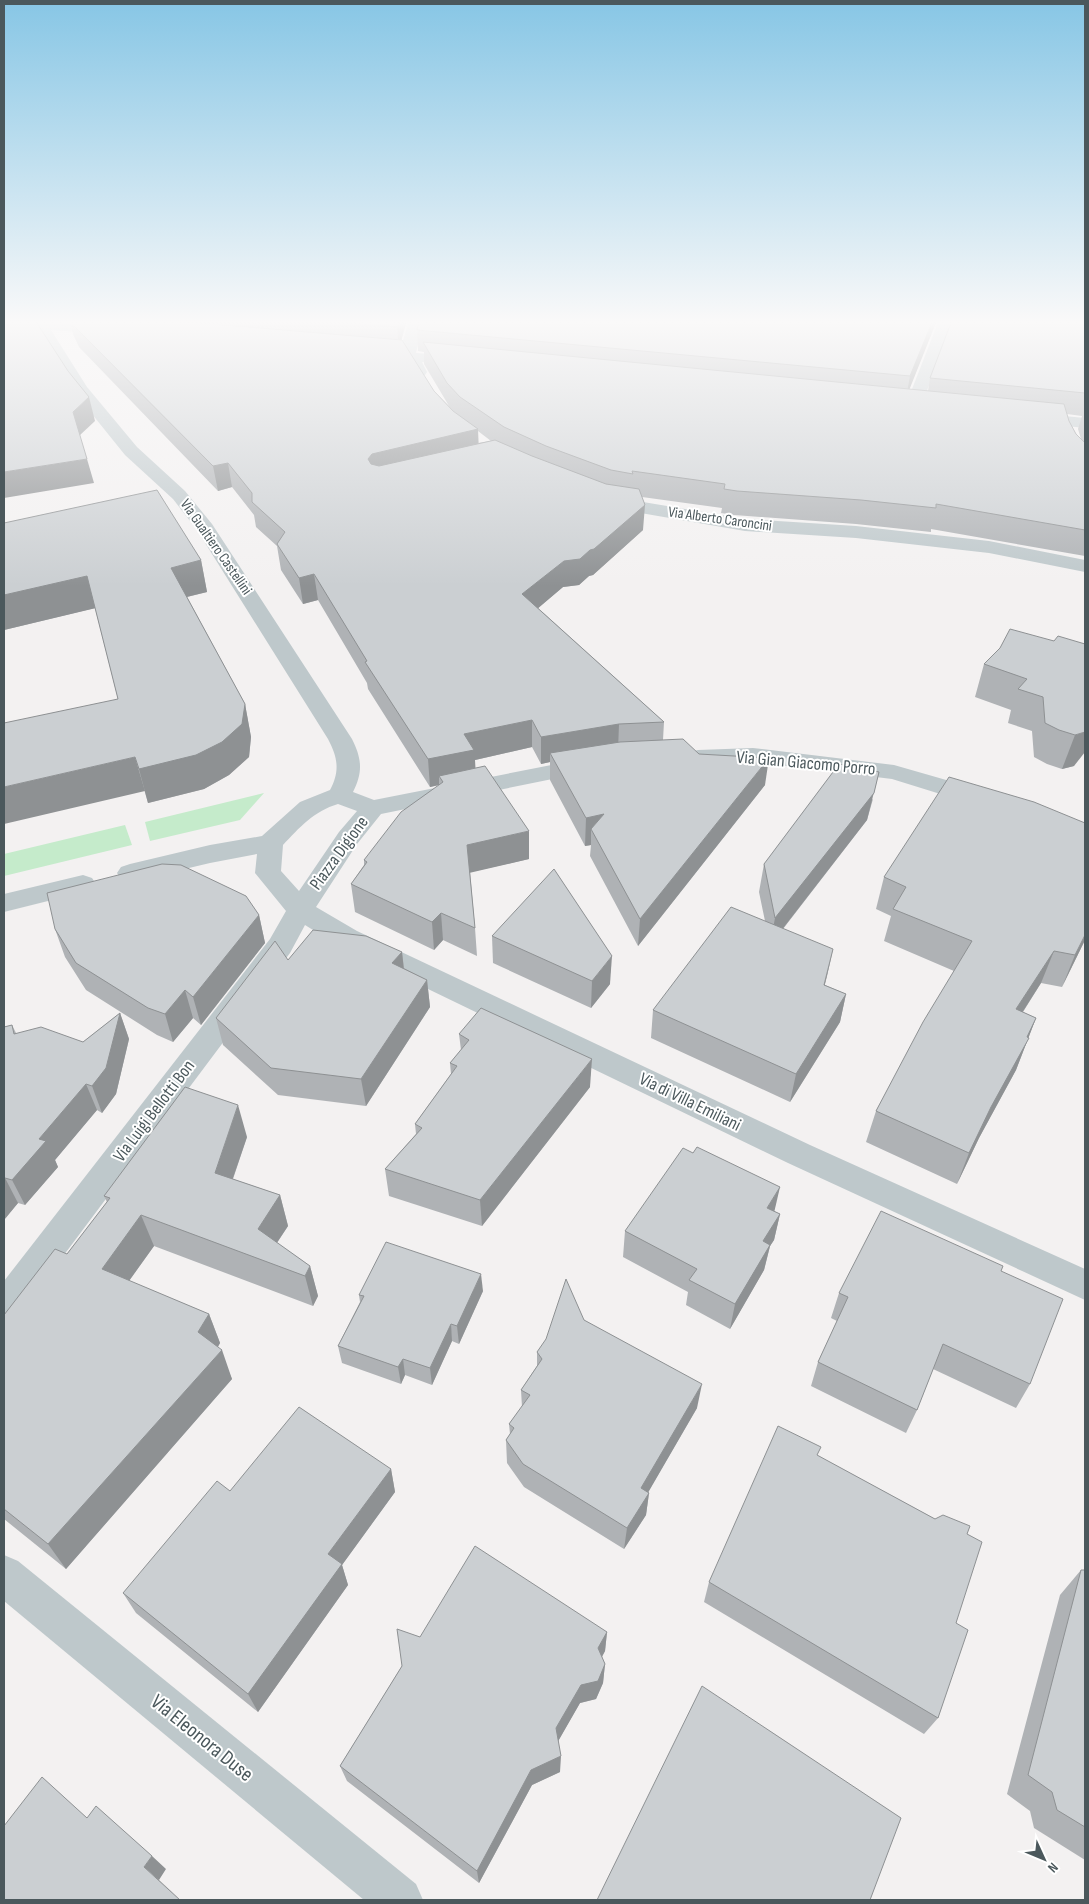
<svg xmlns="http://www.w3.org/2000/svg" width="1089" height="1904" viewBox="0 0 1089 1904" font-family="'Sofia Sans Condensed',sans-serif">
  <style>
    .green { fill: #c5ebcb }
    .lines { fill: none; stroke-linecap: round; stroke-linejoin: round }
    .minor { fill: #bec8cb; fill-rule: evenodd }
    .wall { fill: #afb2b5; fill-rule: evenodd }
    .shaded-wall { fill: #8e9193 }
    .building { fill: #cbcfd2; stroke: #8e9193 }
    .labels { text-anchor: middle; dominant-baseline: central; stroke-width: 4; stroke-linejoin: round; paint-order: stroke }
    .far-street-label { font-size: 15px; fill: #4b585c; stroke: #fff }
    .street-label { font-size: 18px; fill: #4b585c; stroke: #fff }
    .near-street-label { font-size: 21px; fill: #4b585c; stroke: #fff }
  </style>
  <rect width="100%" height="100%" fill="#f3f1f1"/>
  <g class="green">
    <path d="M264,793L240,820L150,841L145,822Z"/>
    <path d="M125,825L132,845L4,876V854Z"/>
  </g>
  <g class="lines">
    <g class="minor">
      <path d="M32,320L109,326L114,327L116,330L114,333L109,334L51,330L87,387L137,447L185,491L212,524L352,739C362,759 363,772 353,792L374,800L587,758L595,760L599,765L595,770L587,772L381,814L357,844L316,907L357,931L810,1145L1085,1269V1300L788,1163L337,945L305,925L290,953L16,1319L4,1324V1281L270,939L286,911L255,873L257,854L210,863L130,882L121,879L117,873L121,867L130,864L210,845L262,836L300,802L330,790C340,771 338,758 328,739L197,530L173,499L125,455L75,393L37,332L4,335V327L33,323ZM338,804L357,811L339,832L299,891L281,871L283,845C299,828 314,811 338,804Z"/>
      <path d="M409,320H423L416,353L460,356L466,358L468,361L466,364L460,366L422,362L427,372L425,375H413L405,361L371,357L368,354L371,351H400Z"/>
      <path d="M939,320H953L921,407L919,410H907L905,407Z"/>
      <path d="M1033,413L1085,418V428L1027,422L1025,418L1027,414Z"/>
      <path d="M607,496L745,519L856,526L989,541L1085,560V572L989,553L856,538L745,531L600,506L598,502L600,498Z"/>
      <path d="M753,748L894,765L988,792L991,798L988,804L979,806L892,779L753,762L698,764L690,762L686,757L690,752L698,750Z"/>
      <path d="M83,875L92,878L96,884L92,890L4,912V894Z"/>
      <path d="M4,1555L18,1561L416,1884L423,1900H364L4,1601Z"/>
    </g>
  </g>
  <g class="wall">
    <path d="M67,320H407L401,340L434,391L449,406L424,364V352L418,351L417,330L419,320H937L909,389L928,391L930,378L1085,320V556L931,529V532L856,524L734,515L721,513L722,508L642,497L643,530L593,575L589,576L579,585L563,587L538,608L664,722L663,740L699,754L765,785L638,946L590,856L591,845L585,846L550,780V762L541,764L532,747L475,760V768L529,859L470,872L475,928L477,956L443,940L434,950L355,912L351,884L364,865V860L439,785L430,787L368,689L367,683L318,600L303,604L281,570L277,546L256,527L254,515L232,487L218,491L79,347L73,334L70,321H68ZM1067,414L1082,416L1078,429L1081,439L1076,434L1069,421ZM478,431L491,441L478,443Z"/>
    <path d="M4,523L201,560L207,592L187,597L245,704L251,737L249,757L229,775L204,789L148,803L118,699L95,608L4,630Z"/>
    <path d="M1054,641L1085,644L1074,766L1062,769L1047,764L1034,757L1032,731L1008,723L1011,710L975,697L984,664Z"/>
    <path d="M873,799L867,820L783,929L825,985L846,994L840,1022L790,1102L651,1038L653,1010L765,921L759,892L764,864Z"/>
    <path d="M1085,823V940L1062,987L1041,983L1023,1012L1036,1018L1016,1070L979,1138L957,1184L866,1142L876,1111L954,971L884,941L891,916L876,909L884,877Z"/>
    <path d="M259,915L265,943L201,1025L193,1018L173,1042L157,1035L86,990L65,957L55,929Z"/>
    <path d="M492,936L610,984L591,1008L493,963Z"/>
    <path d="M402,952L404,968L427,980L430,1007L366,1106L278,1095L223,1045L216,1018L288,960Z"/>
    <path d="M120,1013L129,1039L116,1094L102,1113L97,1110L55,1160L58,1167L25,1205L18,1203L4,1220V1027L12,1025L16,1033L83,1042Z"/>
    <path d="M459,1034L590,1087L482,1226L389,1196L385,1169L416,1134L415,1124L451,1074L450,1063L461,1050Z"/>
    <path d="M247,1137L233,1179L280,1195L288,1226L277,1243L310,1266L318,1296L313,1306L154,1246L129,1281L209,1314L220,1343L218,1347L232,1379L66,1569L4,1519V1315L67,1254L107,1202L104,1196Z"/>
    <path d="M774,1211L780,1214L774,1240L770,1246L764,1270L730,1329L686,1305L688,1292L623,1257L625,1231Z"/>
    <path d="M1001,1271L1030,1384L1016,1408L933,1369L917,1410L906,1433L811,1386L818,1362L837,1321L831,1318L839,1293Z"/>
    <path d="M483,1291L459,1344L452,1341L432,1385L405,1375L401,1384L342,1363L338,1346L360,1302L359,1295Z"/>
    <path d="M584,1320L697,1408L648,1492L649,1493L646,1515L624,1549L524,1487L507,1463L506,1440L510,1434L509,1424L522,1407L521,1390L537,1366V1352Z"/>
    <path d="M818,1456L935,1519L967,1534L956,1623L938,1718L924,1734L704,1602L709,1582Z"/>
    <path d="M391,1469L395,1492L342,1565L348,1585L258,1712L136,1613L123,1593L230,1491Z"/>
    <path d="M1081,1570H1085V1860L1034,1828L1030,1811L1007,1794L1060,1595Z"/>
    <path d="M607,1632L605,1651L602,1657L605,1664L603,1683L596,1699L580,1703L558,1741L560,1772L532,1785L479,1883L347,1781L340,1766L420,1637Z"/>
  </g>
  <g class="shaded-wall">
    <path d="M399,320H407L399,349L397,327Z"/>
    <path d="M933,320H937L906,398L910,376Z"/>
    <path d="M89,397L95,421L79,436L73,412Z"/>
    <path d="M478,429L479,453L370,484L368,459L372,454Z"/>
    <path d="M87,459L94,483L4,498V472Z"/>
    <path d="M228,463L232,487L218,491L213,466Z"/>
    <path d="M645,505L643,530L593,575L589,576L579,585L563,587L523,621L522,594L564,561Z"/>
    <path d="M201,560L207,592L178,599L171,568Z"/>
    <path d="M314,574L318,600L303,604L299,578Z"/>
    <path d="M87,576L96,608L4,630V595Z"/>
    <path d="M245,704L251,737L249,757L229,775L204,789L148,803L139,769Z"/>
    <path d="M532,720V747L475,760L476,777L443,782L439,776V785L430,787L428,759L464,734Z"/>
    <path d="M619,724L618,751L550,753V762L541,764V737Z"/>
    <path d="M1085,732V752L1074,766L1062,769L1075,735Z"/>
    <path d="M135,757L145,791L4,824V787Z"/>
    <path d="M769,758L765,785L638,946L640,919Z"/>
    <path d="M879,772L867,820L770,945L775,918Z"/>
    <path d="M604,814L591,829V845L585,846L586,818Z"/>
    <path d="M529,831V859L469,873L467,845Z"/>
    <path d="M441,913L443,940L434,950L432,922Z"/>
    <path d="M259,915L265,943L201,1025L193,997Z"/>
    <path d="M1085,935V940L1062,987L1075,955Z"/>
    <path d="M833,949L827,976L818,1012L824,985Z"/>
    <path d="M1054,951L1041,983L1004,1041L1016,1009Z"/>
    <path d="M402,952L405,980L392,963Z"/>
    <path d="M612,956L610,984L591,1008L592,981Z"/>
    <path d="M427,980L430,1007L366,1106L361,1079Z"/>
    <path d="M185,990L193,1018L173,1042L165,1014Z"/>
    <path d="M846,994L840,1022L790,1102L796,1074Z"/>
    <path d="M120,1013L129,1039L116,1094L102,1113L92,1086Z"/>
    <path d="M1036,1018L1016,1070L979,1138L957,1184L969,1153L991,1107Z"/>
    <path d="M592,1059L590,1087L482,1226L480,1200Z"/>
    <path d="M86,1084L97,1110L55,1160L58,1167L25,1205L12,1180L39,1139Z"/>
    <path d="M238,1105L247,1137L224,1204L215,1173Z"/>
    <path d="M5,1178L18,1203L4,1220V1179Z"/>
    <path d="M780,1187L774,1213L767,1208Z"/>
    <path d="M280,1195L288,1226L266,1259L258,1229Z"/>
    <path d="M780,1214L774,1240L770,1246L764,1270L730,1329L735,1304L763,1241Z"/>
    <path d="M141,1215L154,1246L116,1299L102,1269Z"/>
    <path d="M310,1266L318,1296L313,1306L305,1276Z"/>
    <path d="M481,1274L483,1291L459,1344L457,1326Z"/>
    <path d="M209,1314L220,1343L209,1361L198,1332Z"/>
    <path d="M451,1324L452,1341L432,1385L430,1368Z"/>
    <path d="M222,1350L232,1379L66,1569L48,1544Z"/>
    <path d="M403,1359L405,1375L401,1384L398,1367Z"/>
    <path d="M702,1384L697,1408L638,1510L641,1488Z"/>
    <path d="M391,1469L395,1492L342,1565L348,1585L258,1712L248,1694L328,1554Z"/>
    <path d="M649,1493L646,1515L624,1549L627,1528Z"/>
    <path d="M607,1632L605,1651L596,1667L598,1648Z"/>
    <path d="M605,1664L603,1683L596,1699L580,1703L556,1745V1728L581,1685Z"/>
    <path d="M561,1756L560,1772L532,1785L479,1883L477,1871L531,1770Z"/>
    <path d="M152,1856L166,1869L159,1880L181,1900L144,1867Z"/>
  </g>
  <g class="building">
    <path d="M4,320H35L68,371L89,397L73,412L87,459L4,472Z"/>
    <path d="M71,320H165L402,340L434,391L453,411L478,429L372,454L368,459L371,464L379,466L495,440L532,456L606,484L639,489L645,505L594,549L590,550L580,559L564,561L522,594L664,722L619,724L541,737L532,720L464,734L474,750L428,759L365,662L367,661L314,574L299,578L277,544L285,532L252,502V493L228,463L213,466L73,325Z"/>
    <path d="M306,320H399L397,327Z"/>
    <path d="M419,320H933L910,376L417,330Z"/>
    <path d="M952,320H1085V393L930,378Z"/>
    <path d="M423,342L1064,404L1069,421L1076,434L1085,443V530L936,504V508L861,500L737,491L724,489L725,484L632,471L633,474L611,470L546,446L504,427L460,397L447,383Z"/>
    <path d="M157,490L201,560L171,568L245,704L242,724L222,742L196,755L139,769L135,757L4,787V723L118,699L87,576L4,595V523Z"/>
    <path d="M1010,629L1054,641L1058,636L1085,644V732L1075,735L1059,730L1045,723L1043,697L1018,689L1027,679L984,664L1000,648Z"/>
    <path d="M683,739L699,754L769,758L640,919L591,829L604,814L586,818L550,753L620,742Z"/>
    <path d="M839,764L879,772L874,793L775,918L764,864Z"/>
    <path d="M485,766L529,831L467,845L475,928L441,913L432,922L351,884L367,862L364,860L401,812L443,782L439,776Z"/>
    <path d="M949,777L1034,802L1085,823V935L1075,955L1054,951L1016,1009L1036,1018L1027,1037L1029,1038L991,1107L969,1153L876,1111L923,1022L972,941L893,909L906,887L884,877Z"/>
    <path d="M162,864L181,865L246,896L259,915L193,997L185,990L165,1014L148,1008L76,963L55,929L47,893Z"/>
    <path d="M554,869L612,956L592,981L492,936Z"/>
    <path d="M731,907L833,949L824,985L846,994L796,1074L653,1010Z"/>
    <path d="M313,930L366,936L402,952L392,963L427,980L361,1079L271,1068L216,1018L275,941L288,960Z"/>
    <path d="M481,1008L592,1059L480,1200L385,1169L422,1128L415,1124L457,1066L450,1063L469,1040L459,1034Z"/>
    <path d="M120,1013L106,1068L92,1086L86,1084L39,1139L46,1141L12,1180L5,1178L4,1179V1027L12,1025L14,1034L41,1027L83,1042Z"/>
    <path d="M185,1087L238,1105L215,1173L280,1195L258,1229L310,1266L305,1276L141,1215L102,1269L209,1314L198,1332L222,1350L48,1544L4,1509V1315L55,1249L67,1254L110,1198L104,1196Z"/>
    <path d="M697,1147L780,1187L767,1208L780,1214L763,1241L770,1245L735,1304L689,1280L697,1269L625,1231L683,1148L693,1153Z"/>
    <path d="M881,1211L1003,1266L1001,1271L1063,1299L1030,1384L943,1344L917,1410L818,1362L848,1297L839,1293Z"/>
    <path d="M386,1242L481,1274L457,1326L451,1324L430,1368L403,1359L398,1367L338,1346L364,1296L359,1295Z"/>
    <path d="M566,1279L584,1320L702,1384L641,1488L649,1493L627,1528L523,1464L506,1440L514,1428L509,1424L530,1395L521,1390L542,1359L537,1352L546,1339Z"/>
    <path d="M299,1407L391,1469L328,1554L342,1564L248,1694L123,1593L217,1481L230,1491Z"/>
    <path d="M778,1426L821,1447L817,1455L935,1519L943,1515L970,1526L967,1534L982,1542L956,1623L968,1630L938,1718L709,1582Z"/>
    <path d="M475,1546L607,1632L598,1648L605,1664L598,1681L581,1685L556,1728L561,1756L531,1770L477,1871L340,1766L402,1666L397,1629L420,1637Z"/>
    <path d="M1081,1570H1085V1827L1057,1810L1052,1792L1028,1775Z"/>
    <path d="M702,1686L901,1818L870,1900H597Z"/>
    <path d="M42,1777L87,1818L96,1806L152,1856L144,1867L180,1900H4V1826Z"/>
  </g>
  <linearGradient id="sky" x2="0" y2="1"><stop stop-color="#87c6e5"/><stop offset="0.55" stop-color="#faf9f9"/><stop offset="1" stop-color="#faf9f9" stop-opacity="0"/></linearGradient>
  <rect width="1089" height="586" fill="url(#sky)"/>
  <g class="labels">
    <g class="far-street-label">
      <text transform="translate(720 519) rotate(8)">Via Alberto Caroncini</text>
      <text transform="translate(216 547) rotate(55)">Via Gualtiero Castellini</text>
    </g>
    <g class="street-label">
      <text transform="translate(806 763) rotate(5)">Via Gian Giacomo Porro</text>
      <text transform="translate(339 853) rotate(-54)">Piazza Digione</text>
      <text transform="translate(690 1102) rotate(26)">Via di Villa Emiliani</text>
      <text transform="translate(154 1111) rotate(-53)">Via Luigi Bellotti Bon</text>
    </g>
    <g class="near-street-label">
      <text transform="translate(202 1738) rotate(39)">Via Eleonora Duse</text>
    </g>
  </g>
  <rect width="1089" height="1904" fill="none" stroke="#4b585c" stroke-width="10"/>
  <g transform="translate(1044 1859) rotate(134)" stroke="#ffffff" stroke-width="4" paint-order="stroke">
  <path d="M0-4L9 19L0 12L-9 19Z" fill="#4b585c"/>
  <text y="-8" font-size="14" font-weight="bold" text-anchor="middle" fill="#4b585c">N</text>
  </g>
</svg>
